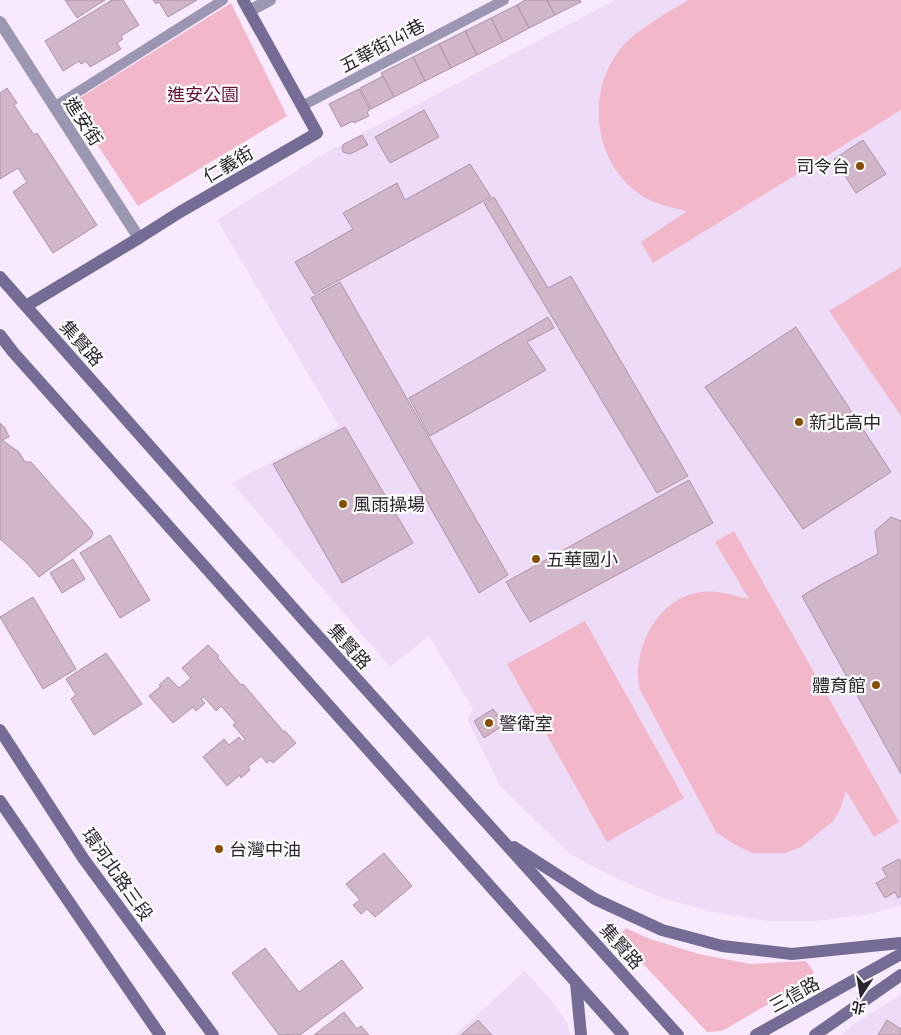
<svg xmlns="http://www.w3.org/2000/svg" width="901" height="1035" viewBox="0 0 901 1035" font-family="Barlow,'Noto Sans TC',sans-serif">
  <style>
    .built { fill: #eedbf7 }
    .green { fill: #f3b7ca }
    .building { fill: #d1b5c9; stroke: #ad93a6 }
    .lines { fill: none; stroke-linecap: round; stroke-linejoin: round }
    .lane { stroke: #9b97b3; stroke-width: 10 }
    .street { stroke: #9b97b3; stroke-width: 12 }
    .secondary { stroke: #746c95; stroke-width: 12 }
    .poi-dot { fill: #874e02; stroke: #fff; stroke-width: 2 }
    .labels { text-anchor: middle; dominant-baseline: central; stroke-width: 4.5; stroke-linejoin: round; paint-order: stroke }
    .street-label { font-size: 18px; fill: #2c252f; stroke: #fff }
    .park-label { font-size: 18px; fill: #651038; stroke: #fff }
    .poi-label { font-size: 18px; fill: #2c252f; stroke: #fff; text-anchor: start }
  </style>
  <rect width="100%" height="100%" fill="#f8e9ff"/>
  <g class="built">
    <path d="M615,0H901V906L864,915L814,921H769L707,911L660,897L613,877L570,854L500,786L467,719L473,709L429,636L390,667L232,483L339,426L217,220L325,153Z"/>
    <path d="M525,971L552,1001L567,1023L570,1035H455Z"/>
    <path d="M901,994V1035H842L851,1026Z"/>
  </g>
  <g class="green">
    <path d="M688,0H901V110L653,263L641,242L687,211C668,207 649,203 634,190C594,157 587,94 618,52C633,31 666,14 688,0Z"/>
    <path d="M231,3L287,116L138,206L70,104Z"/>
    <path d="M901,267V416L829,311Z"/>
    <path d="M734,531L899,822L874,837L846,791L840,810L833,821L801,847L785,853H752L732,843L716,832L639,688C639,682 637,675 638,669C641,633 665,595 703,592C719,590 734,596 749,599L715,542Z"/>
    <path d="M585,621L684,798L607,842L507,664Z"/>
    <path d="M626,928L650,939L699,954L750,964L806,961L814,972L808,981L722,1031L707,1032L618,937Z"/>
  </g>
  <g class="building">
    <path d="M65,0H105L77,18Z"/>
    <path d="M112,0H123L139,25L121,36L123,39L117,43L121,49L90,67L86,61L81,64L79,61L63,71L45,41Z"/>
    <path d="M153,0H197L168,17L159,2L156,4Z"/>
    <path d="M525,0H547L555,15L529,28L517,5Z"/>
    <path d="M547,0H580L581,2L555,15Z"/>
    <path d="M517,5L529,28L503,42L491,18Z"/>
    <path d="M491,18L503,42L477,55L465,31Z"/>
    <path d="M465,31L477,55L451,68L439,44Z"/>
    <path d="M439,44L451,68L425,81L413,57Z"/>
    <path d="M413,57L425,81L394,97L381,73Z"/>
    <path d="M383,76L394,97L371,109L360,88Z"/>
    <path d="M7,88L17,103L14,105L34,135L37,133L97,225L53,253L13,192L27,182L18,168L0,179V93Z"/>
    <path d="M359,89L370,110L367,112L369,116L354,123L353,121L341,127L329,104Z"/>
    <path d="M424,110L439,137L390,163L375,137Z"/>
    <path d="M362,135L368,145L350,154L343,152L342,147L344,144Z"/>
    <path d="M863,140L886,174L856,193L834,159Z"/>
    <path d="M470,164L491,197L314,294L295,262L353,229L343,213L397,183L405,200Z"/>
    <path d="M494,197L548,288L571,276L688,476L657,493L484,203Z"/>
    <path d="M340,282L508,575L479,593L311,298Z"/>
    <path d="M548,317L554,328L527,342L546,370L430,436L409,398Z"/>
    <path d="M796,327L891,472L803,529L705,387Z"/>
    <path d="M0,423L5,428L9,437L2,440L19,452L25,462H31L93,532L91,538L39,577L26,562L0,539Z"/>
    <path d="M345,427L413,543L342,583L273,464Z"/>
    <path d="M689,480L713,523L530,622L506,582Z"/>
    <path d="M891,517L901,521V774L802,596L822,584L878,554L875,531Z"/>
    <path d="M110,535L150,600L120,618L80,553Z"/>
    <path d="M73,559L85,579L62,593L50,573Z"/>
    <path d="M33,597L76,669L43,689L0,617Z"/>
    <path d="M208,645L219,656L217,657L241,685L243,684L284,732L285,731L296,743L273,763L270,760L267,763L261,756L248,767L250,770L241,778L240,775L227,786L203,757L224,739L229,745L239,737L243,742L245,739L233,725L236,723L221,706L216,711L204,697L201,699L205,703L196,711L193,707L173,723L149,696L161,686L159,685L168,677L179,688L191,678L182,668Z"/>
    <path d="M106,653L142,704L94,735L71,699L76,695L66,679Z"/>
    <path d="M493,709L505,724L484,738L474,721Z"/>
    <path d="M384,853L412,886L375,917L367,909L361,914L353,905L360,900L346,884Z"/>
    <path d="M899,859L901,862V896L898,898L895,892L885,898L876,883L887,877L882,868Z"/>
    <path d="M265,948L299,992L342,960L363,988L300,1035L297,1034L279,1035L232,973Z"/>
    <path d="M344,1012L357,1029L361,1026L369,1035H314Z"/>
    <path d="M478,1020L492,1035H461Z"/>
    <path d="M887,1020L901,1029V1035H878Z"/>
  </g>
  <g class="lines">
    <g class="lane">
      <path d="M302,106L504,0"/>
      <path d="M54,107L223,0"/>
    </g>
    <g class="street">
      <path d="M249,11L270,0"/>
      <path d="M0,22L139,238"/>
    </g>
    <g class="secondary">
      <path d="M0,277L309,626L678,1035"/>
      <path d="M26,306L139,238L180,212L317,133L243,0"/>
      <path d="M0,335L13,352L623,1035"/>
      <path d="M0,730L83,858L213,1035"/>
      <path d="M0,801L160,1035"/>
      <path d="M514,847L595,899L662,930L722,946L792,954L901,943"/>
      <path d="M576,983L581,1035"/>
      <path d="M756,1035L901,954"/>
      <path d="M815,1035L901,975"/>
    </g>
  </g>
  <g class="poi-dot">
    <circle cx="860" cy="166" r="5"/>
    <circle cx="799" cy="422" r="5"/>
    <circle cx="343" cy="504" r="5"/>
    <circle cx="536" cy="559" r="5"/>
    <circle cx="876" cy="685" r="5"/>
    <circle cx="489" cy="723" r="5"/>
    <circle cx="219" cy="849" r="5"/>
  </g>
  <g class="labels">
    <g class="street-label">
      <text transform="translate(382 45) rotate(-28)">五華街141巷</text>
      <text transform="translate(84 121) rotate(57)">進安街</text>
      <text transform="translate(228 164) rotate(-30)">仁義街</text>
      <text transform="translate(82 343) rotate(48)">集賢路</text>
      <text transform="translate(350 646) rotate(48)">集賢路</text>
      <text transform="translate(118 874) rotate(55)">環河北路三段</text>
      <text transform="translate(622 946) rotate(48)">集賢路</text>
      <text transform="translate(794 994) rotate(-29)">三信路</text>
    </g>
    <g class="park-label">
      <text x="203" y="94">進安公園</text>
    </g>
    <g class="poi-label">
      <text x="850" y="166" text-anchor="end">司令台</text>
      <text x="809" y="422">新北高中</text>
      <text x="353" y="504">風雨操場</text>
      <text x="546" y="559">五華國小</text>
      <text x="866" y="685" text-anchor="end">體育館</text>
      <text x="499" y="723">警衛室</text>
      <text x="229" y="849">台灣中油</text>
    </g>
  </g>
  <g transform="translate(861 995) rotate(192)" stroke="#ffffff" stroke-width="4" paint-order="stroke">
  <path d="M0-4L9 19L0 12L-9 19Z" fill="#2c252f"/>
  <text y="-8" font-size="14" font-weight="bold" text-anchor="middle" fill="#2c252f">北</text>
  </g>
</svg>
